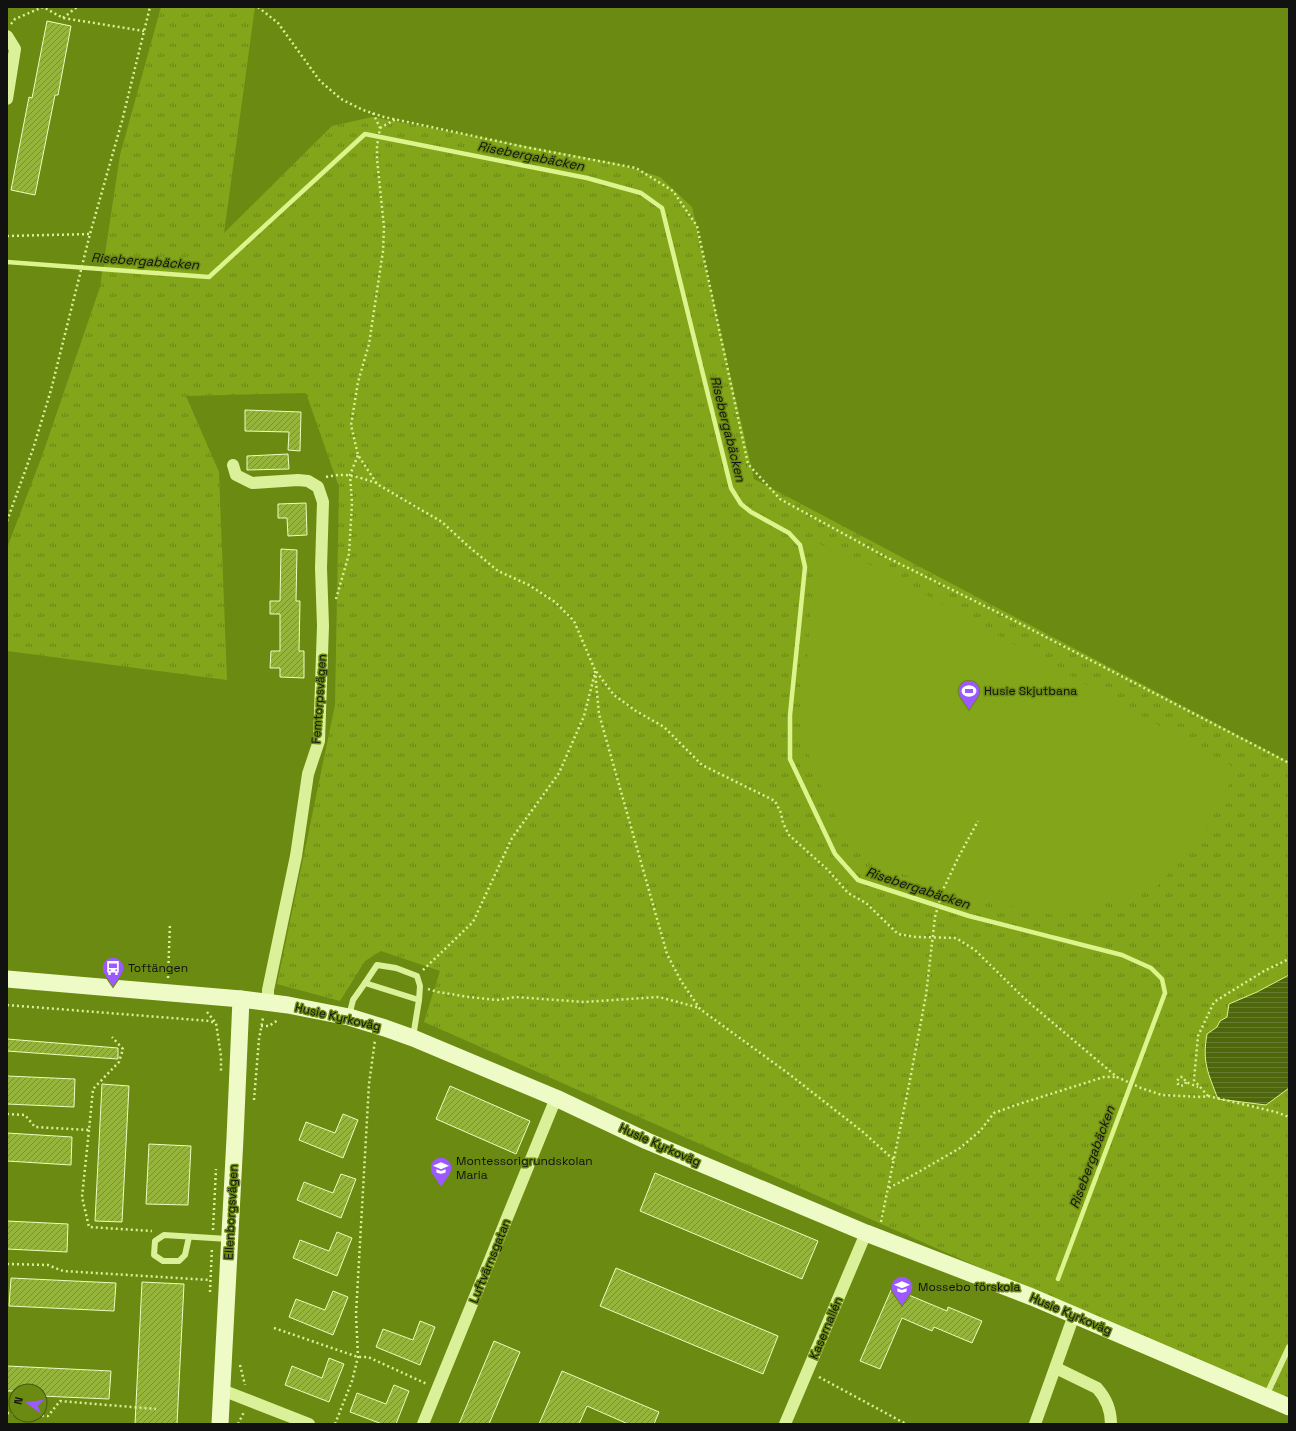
<svg xmlns="http://www.w3.org/2000/svg" width="1296" height="1431" viewBox="0 0 1296 1431" font-family="'Space Grotesk',sans-serif">
  <style>
    .grass { fill: url(#grass-tufts) }
    .pitch { fill: #83a51a }
    .water { fill: url(#water-rules); stroke: #dcf48b }
    .lines { fill: none; stroke-linecap: round; stroke-linejoin: round }
    .stream { stroke: #dcf48b; stroke-width: 4.5 }
    .building { fill: url(#building-hatch); stroke: #edfcc0 }
    .path { stroke: #dbf199; stroke-width: 2.5; stroke-dasharray: 2 3; stroke-linecap: butt }
    .lane { stroke: #dbf199; stroke-width: 6 }
    .street { stroke: #dbf199; stroke-width: 12 }
    .secondary { stroke: #eefbc7; stroke-width: 17 }
    .labels { text-anchor: middle; dominant-baseline: central; stroke-width: 3; stroke-linejoin: round; paint-order: stroke }
    .poi-label { font-size: 12px; fill: #111; stroke: #6b8a12; text-anchor: start }
    .street-label { font-size: 12px; fill: #111; stroke: #6b8a12 }
    .water-label { font-size: 13px; font-style: italic; fill: #111; stroke: #6b8a12 }
  </style>
  <defs>
    <pattern id="grass-tufts" width="24" height="20" patternUnits="userSpaceOnUse"><rect width="24" height="20" fill="#83a51a"/><path d="M3 7l-1-3M5 7V3M7 7l1-3M15 17l-1-3M17 17v-4M19 17l1-3" fill="none" stroke="#6a8516"/></pattern>
    <pattern id="water-rules" width="6" height="5" patternUnits="userSpaceOnUse"><rect width="6" height="5" fill="#4e670b"/><path d="M0 2.5h6" fill="none" stroke="#687b36"/></pattern>
    <pattern id="building-hatch" width="6" height="6" patternUnits="userSpaceOnUse"><rect width="6" height="6" fill="#95b43b"/><path d="M-1 1l2-2M0 6l6-6M5 7l2-2" fill="none" stroke="#789130"/></pattern>
  </defs>
  <rect width="100%" height="100%" fill="#6b8a12"/>
  <path class="grass" d="M161,7H255L224,233L332,126L372,117L615,163L660,177L692,207L754,479L1289,762V1404L424,1022L440,971L381,951L365,961L340,1001L277,984L335,705L339,487L306,393L186,396L219,472L227,680L7,651V548L42,456L100,287L120,155Z"/>
  <path class="pitch" d="M817,543L878,568L1237,769L1200,841L1153,890L1058,916L975,899L865,861L828,804L804,742L805,680Z"/>
  <path class="water" d="M1289,975V1088L1266,1105L1218,1099C1208,1073 1202,1062 1207,1034L1217,1027L1220,1021L1227,1017L1229,1004L1257,992Z"/>
  <g class="lines">
    <path class="stream" d="M7,262L209,277L365,134L587,178L641,193L662,208L731,488L741,504L751,512L789,533L800,545L805,567L790,715V759L835,854L858,880L969,916L1122,955L1151,968L1162,979L1165,993L1058,1279"/>
  </g>
  <g class="building">
    <path d="M47,21L71,26L58,95H55L35,195L11,190L29,97L32,98Z"/>
    <path d="M245,410L301,412L300,451L288,450L289,432L245,431Z"/>
    <path d="M288,454L289,469L247,470V456Z"/>
    <path d="M306,503L307,535L288,536L287,518H278V504Z"/>
    <path d="M281,549L297,550L296,601H300L299,651H304V678L280,677V668H270L271,651H280V614H270V601H280Z"/>
    <path d="M7,1039L118,1048V1059L7,1051Z"/>
    <path d="M7,1076L75,1079L74,1107L7,1104Z"/>
    <path d="M102,1084L129,1086L122,1222L95,1221Z"/>
    <path d="M450,1086L530,1121L516,1154L436,1119Z"/>
    <path d="M343,1114L358,1120L343,1158L299,1140L306,1122L335,1133Z"/>
    <path d="M7,1133L72,1137L71,1165L7,1161Z"/>
    <path d="M149,1144L191,1146L188,1205L146,1204Z"/>
    <path d="M655,1173L818,1241L802,1279L640,1211Z"/>
    <path d="M341,1174L356,1179L341,1218L297,1200L304,1182L333,1193Z"/>
    <path d="M7,1221L68,1224L67,1252L7,1249Z"/>
    <path d="M337,1232L352,1238L337,1276L293,1258L300,1240L329,1251Z"/>
    <path d="M616,1268L778,1336L763,1374L600,1306Z"/>
    <path d="M11,1278L116,1283L114,1311L9,1306Z"/>
    <path d="M142,1282L184,1284L177,1424H135Z"/>
    <path d="M892,1288L947,1311L948,1307L982,1321L972,1343L934,1327L932,1331L902,1318L880,1369L860,1361Z"/>
    <path d="M333,1291L348,1297L333,1335L289,1317L296,1299L325,1310Z"/>
    <path d="M420,1321L435,1327L420,1365L376,1347L383,1329L413,1340Z"/>
    <path d="M494,1341L520,1352L489,1424H459Z"/>
    <path d="M329,1358L344,1364L329,1402L285,1385L292,1366L322,1378Z"/>
    <path d="M7,1366L111,1371L109,1399L40,1396V1391H7Z"/>
    <path d="M562,1371L659,1412L654,1424H628L587,1406L579,1424H539Z"/>
    <path d="M394,1385L409,1391L396,1424H382L350,1412L357,1393L386,1404Z"/>
  </g>
  <g class="lines">
    <g class="path">
      <path d="M258,7L278,23L320,81L341,99L363,110L384,117L525,147L636,168L673,191L697,226L748,464L780,499L886,557L1013,620L1289,763"/>
      <path d="M63,18L77,7"/>
      <path d="M11,24L15,19L43,7L63,18L144,31"/>
      <path d="M373,113L380,128L377,146V159L384,227L383,251L369,344L358,382L351,425L358,455L377,484L442,522L468,546L498,571L529,585L555,602L574,621L595,670L614,695L636,711L664,727L702,765L775,801L781,813L783,823L789,835L828,870L848,893L866,903L898,934L916,937L956,938L975,950L1026,1000L1117,1077L1141,1088L1162,1095L1202,1097L1208,1096L1276,1112L1289,1117"/>
      <path d="M380,128L396,119"/>
      <path d="M7,236L90,234"/>
      <path d="M326,477C347,472 357,477 377,483"/>
      <path d="M7,521L33,449L51,390L90,234L122,121L150,7"/>
      <path d="M336,599L349,554L352,503L350,475L358,455"/>
      <path d="M595,671L599,714L667,954L681,981L700,1009L789,1074L863,1132L894,1160"/>
      <path d="M423,970L473,922L512,838L559,773L584,716L595,673"/>
      <path d="M168,978L170,923"/>
      <path d="M428,989L438,992L469,997L497,1000L516,997L584,1002L659,997L700,1008"/>
      <path d="M7,1005L210,1021L215,1023"/>
      <path d="M207,1012L216,1023L221,1056V1072"/>
      <path d="M261,1026H269L278,1020"/>
      <path d="M1186,1082L1185,1085L1180,1086L1177,1083V1081L1180,1077H1183L1186,1082L1198,1087"/>
      <path d="M1208,1096L1194,1080L1198,1036L1214,1002L1264,971L1289,959"/>
      <path d="M254,1100L259,1039L263,1018"/>
      <path d="M7,1114L25,1115L35,1127L89,1130L93,1089L119,1062L123,1049L112,1037"/>
      <path d="M89,1130L82,1197L89,1227L152,1231"/>
      <path d="M889,1188L915,1174L960,1148L980,1131L994,1113L1016,1105L1104,1077H1117"/>
      <path d="M881,1222L909,1085L926,995L935,917L942,892L958,858L978,821"/>
      <path d="M213,1230L216,1169"/>
      <path d="M7,1264L48,1265L63,1271L210,1280"/>
      <path d="M210,1292L212,1247"/>
      <path d="M274,1328L358,1357H368L427,1384"/>
      <path d="M240,1365L245,1385"/>
      <path d="M819,1377L906,1424"/>
      <path d="M7,1413L16,1414"/>
      <path d="M37,1415L48,1416L60,1401L156,1409"/>
      <path d="M238,1424L244,1412"/>
      <path d="M335,1424L352,1381L358,1357L356,1314L369,1084L375,1040"/>
    </g>
    <g class="lane">
      <path d="M365,983L377,965L396,968L417,976L420,986L419,1000"/>
      <path d="M349,1016L353,1000L365,983L419,1000L413,1037"/>
      <path d="M189,1237L185,1255L179,1261H163L154,1255L155,1241L164,1235L228,1239"/>
      <path d="M1266,1396L1289,1347"/>
    </g>
    <g class="street">
      <path d="M7,36L15,49L7,99"/>
      <path d="M233,465L236,475L252,483L298,480L308,481L318,487L323,502L321,568L323,626L319,741L308,774L296,856L268,990V1003"/>
      <path d="M1056,1368L1097,1388C1106,1398 1111,1411 1111,1424"/>
      <path d="M222,1390L309,1424"/>
      <path d="M423,1424L556,1098"/>
      <path d="M785,1424L866,1233"/>
      <path d="M1035,1424L1074,1315"/>
    </g>
    <g class="secondary">
      <path d="M7,979L241,999L288,1005L349,1017L385,1028L413,1038L556,1098L647,1141L866,1233L1032,1297L1289,1407"/>
      <path d="M220,1424L235,1138L241,999"/>
    </g>
  </g>
  <defs>
    <g id="stadium-pin" transform="scale(1.15)"><path d="M0 17L-7.5 6A9.5 9.5 0 1 1 7.5 6Z" fill="#9c59ff" stroke="#6b8a12"/><path d="M0-5a6.5 5 0 1 0 0 10a6.5 5 0 1 0 0-10ZM-3.5-1.8h7v3.6h-7Z" fill="#fff"/></g>
    <g id="bus-pin" transform="scale(1.15)"><path d="M0 17L-7.5 6A9.5 9.5 0 1 1 7.5 6Z" fill="#9c59ff" stroke="#6b8a12"/><path d="M-5-6H5V4H4V6H2V4H-2V6H-4V4H-5ZM-3.5-4V0h7V-4ZM-3.5 1.2v1.5H-2V1.2ZM2 1.2v1.5H3.5V1.2Z" fill="#fff"/></g>
    <g id="school-pin" transform="scale(1.15)"><path d="M0 17L-7.5 6A9.5 9.5 0 1 1 7.5 6Z" fill="#9c59ff" stroke="#6b8a12"/><path d="M0-5L7-2L0 1L-7-2ZM-4 1L0 2.5L4 1V4Q0 6-4 4Z" fill="#fff"/></g>
  </defs>
  <g fill-rule="evenodd">
    <use href="#stadium-pin" x="969" y="691"/>
    <use href="#bus-pin" x="113" y="968"/>
    <use href="#school-pin" x="441" y="1168"/>
    <use href="#school-pin" x="902" y="1287"/>
  </g>
  <g class="labels">
    <g class="poi-label">
      <text x="984" y="691">Husie Skjutbana</text>
      <text x="128" y="968">Toftängen</text>
      <text x="456" y="1161">Montessorigrundskolan<tspan x="456" dy="14">Maria</tspan></text>
      <text x="918" y="1287">Mossebo förskola</text>
    </g>
    <g class="street-label">
      <text transform="translate(319 699) rotate(-86)">Femtorpsvägen</text>
      <text transform="translate(338 1017) rotate(13)">Husie Kyrkoväg</text>
      <text transform="translate(660 1145) rotate(24)">Husie Kyrkoväg</text>
      <text transform="translate(231 1212) rotate(-87)">Ellenborgsvägen</text>
      <text transform="translate(490 1261) rotate(-68)">Luftvärnsgatan</text>
      <text transform="translate(1071 1314) rotate(23)">Husie Kyrkoväg</text>
      <text transform="translate(826 1328) rotate(-67)">Kasernallén</text>
    </g>
    <g class="water-label">
      <text transform="translate(531 156) rotate(11)">Risebergabäcken</text>
      <text transform="translate(145 261) rotate(4)">Risebergabäcken</text>
      <text transform="translate(728 429) rotate(76)">Risebergabäcken</text>
      <text transform="translate(918 888) rotate(18)">Risebergabäcken</text>
      <text transform="translate(1092 1157) rotate(-70)">Risebergabäcken</text>
    </g>
  </g>
  <rect width="1296" height="1431" fill="none" stroke="#111111" stroke-width="16"/>
  <g transform="translate(28 1403) rotate(284)"><circle r="19" fill="#6b8a12" stroke="#475a12"/>
  <path d="M0-3L7 15L0 10L-7 15Z" fill="#9c59ff"/>
  <text y="-6" font-size="11" font-weight="bold" text-anchor="middle" fill="#111111">N</text>
  </g>
</svg>
